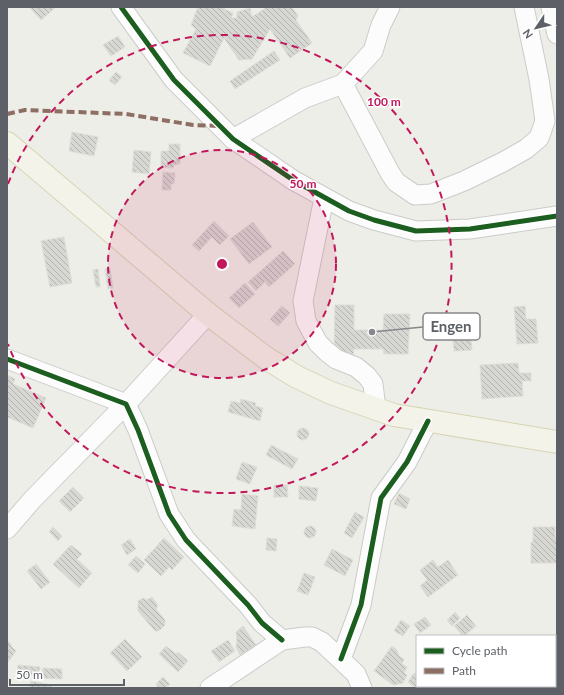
<svg xmlns="http://www.w3.org/2000/svg" width="564" height="695" viewBox="0 0 564 695" font-family="Lato,sans-serif">
  <style>
    .building { fill: url(#building-back-hatch); stroke: #deddd8 }
    .lines { fill: none; stroke-linecap: round; stroke-linejoin: round }
    .minor-casing { stroke: #cbccca; stroke-width: 21 }
    .major-casing { stroke: #d7d4b5; stroke-width: 24 }
    .minor { stroke: #fcfcfc; stroke-width: 19 }
    .major { stroke: #f3f3e9; stroke-width: 22 }
    .quiet { stroke: #8d6e63; stroke-width: 4; stroke-dasharray: 8 4; stroke-linecap: butt }
    .cycleway-casing { stroke: #fff; stroke-width: 8 }
    .cycleway { stroke: #1b5e20; stroke-width: 5 }
    .ring { fill: none; stroke: #c2185b; stroke-width: 2; stroke-dasharray: 7 5 }
    .centre { fill: #c2185b; stroke: #fff; stroke-width: 2 }
    .ring-label { font-size: 12px; text-anchor: middle; font-weight: bold; fill: #c2185b; stroke: #fff; stroke-width: 3; stroke-linejoin: round; paint-order: stroke }
    .leader { fill: none; stroke: #86888b; stroke-width: 1.5 }
    .callout-dot { fill: #86888b; stroke: #fff; stroke-width: 1.5 }
    .callout { fill: #fff; stroke: #86888b; stroke-width: 1.5 }
    .callout-label { font-size: 15px; text-anchor: middle; font-weight: bold; fill: #5d6067 }
  </style>
  <defs>
    <pattern id="building-back-hatch" width="6" height="6" patternUnits="userSpaceOnUse"><rect width="6" height="6" fill="#d7d7d3"/><path d="M-1 5l2 2M0 0l6 6M5-1l2 2" fill="none" stroke="#b2b2af"/></pattern>
  </defs>
  <rect width="100%" height="100%" fill="#eeeee8"/>
  <g class="building">
    <path d="M29,7H56L41,20Z"/>
    <path d="M198,7H225L224,9L233,13L231,18H237V12L250,8L252,17L267,7H292L298,16L296,20L312,43L290,58L270,29L252,59L239,60L224,38L210,66L183,53L196,29L191,25Z"/>
    <path d="M118,36L125,47L111,56L103,45Z"/>
    <path d="M274,51L280,60L235,89L230,81Z"/>
    <path d="M116,72L122,77L115,85L109,80Z"/>
    <path d="M72,132L98,137L94,156L69,151Z"/>
    <path d="M169,144H180V164L174,165L173,168L161,167V151H169Z"/>
    <path d="M134,150L151,152L149,174L132,172Z"/>
    <path d="M163,172L175,173L174,184H171V190H162Z"/>
    <path d="M214,221L229,236L220,245L212,237L199,251L192,245Z"/>
    <path d="M253,222L272,247L249,264L230,239Z"/>
    <path d="M64,237L72,283L50,287L41,241Z"/>
    <path d="M283,251L295,264L269,287L265,282L256,291L248,282Z"/>
    <path d="M110,268L113,288L108,289L105,269Z"/>
    <path d="M98,269L100,287H96L93,270Z"/>
    <path d="M245,283L255,294L239,308L229,298Z"/>
    <path d="M335,305H354V330H383L384,314H410L408,354H384L383,349H354L353,357L334,356Z"/>
    <path d="M282,306L290,313L278,326L270,319Z"/>
    <path d="M525,306L526,319H536L538,343L517,344L514,307Z"/>
    <path d="M470,328L472,350L454,351L452,330Z"/>
    <path d="M518,363L519,373H531V381H522L523,396L482,399L480,365Z"/>
    <path d="M7,375L15,379L13,384L46,398L33,428L7,417Z"/>
    <path d="M241,399L256,403L255,406L263,408L260,421L228,412L231,401L240,403Z"/>
    <circle cx="303" cy="434" r="6"/>
    <path d="M271,445L298,459L292,469L266,455Z"/>
    <path d="M242,462L257,467L250,484L236,479Z"/>
    <path d="M274,485H287L288,497H274Z"/>
    <path d="M299,486L318,488L316,501L299,499Z"/>
    <path d="M73,487L84,498L70,512L59,501Z"/>
    <path d="M399,493L410,499L406,509L394,504Z"/>
    <path d="M242,494L258,496L255,529L232,526L234,509L241,510Z"/>
    <path d="M355,512L364,517L352,538L344,533Z"/>
    <circle cx="310" cy="532" r="6"/>
    <path d="M53,527L62,536L58,541L49,532Z"/>
    <path d="M533,527H555V538H557V563H531V542H533Z"/>
    <path d="M164,538L184,557L172,570L169,567L161,576L144,560Z"/>
    <path d="M267,538L277,539L276,551L266,550Z"/>
    <path d="M130,539L136,549L127,555L121,545Z"/>
    <path d="M71,545L82,554L77,559L92,573L79,588L53,564Z"/>
    <path d="M332,549L353,560L345,576L324,565Z"/>
    <path d="M136,556L145,564L138,573L128,565Z"/>
    <path d="M433,560L438,567L448,560L458,575L428,597L420,586L427,580L420,570Z"/>
    <path d="M36,564L50,582L41,589L27,571Z"/>
    <path d="M304,573L315,577L308,595L297,591Z"/>
    <path d="M152,597L158,605L156,609L165,620V625L159,631H155L138,611V601L143,598L147,600Z"/>
    <path d="M455,612L460,618L452,626L447,620Z"/>
    <path d="M467,615L476,626L464,636H463L454,626Z"/>
    <path d="M425,617L431,625L420,633L414,624Z"/>
    <path d="M401,620L410,626L403,636L394,631Z"/>
    <path d="M243,626L256,645L240,655L236,647L237,640L236,632Z"/>
    <path d="M125,639L142,657L127,671L110,653Z"/>
    <path d="M7,640L11,644V646L16,651L8,662Z"/>
    <path d="M228,640L235,651L219,662L211,651Z"/>
    <path d="M166,646L176,654L178,652L188,661L178,672L159,654Z"/>
    <path d="M392,646L397,650L399,656L404,659L402,664L407,667L404,673L407,675L403,683L393,685L374,671Z"/>
    <path d="M18,665L40,667L39,676L17,673Z"/>
    <path d="M43,668L62,669V679L42,678Z"/>
    <path d="M414,673L417,675V686H421L422,688H413L414,687L408,682Z"/>
    <path d="M163,677L170,684L165,688H159L156,684Z"/>
    <path d="M31,681L51,685V688H29Z"/>
  </g>
  <g class="lines">
    <g class="minor-casing">
      <g id="minor">
        <path d="M121,7L174,80L233,139L293,180L349,211L374,220L416,231L470,229L557,216"/>
        <path d="M551,7L557,34"/>
        <path d="M343,84L390,173L396,182L415,195L431,194L464,181L503,162L526,149L539,138L545,121L539,79L524,7"/>
        <path d="M233,139L305,98L343,84L373,51L381,25L390,7"/>
        <path d="M324,198L303,301L306,321L318,343L326,351L336,359L356,367L367,376L373,384L376,409"/>
        <path d="M7,359L126,404L138,430L169,514L186,540L248,605L262,623L282,640"/>
        <path d="M7,529L32,500L126,404L208,314"/>
        <path d="M341,659L361,605L381,498L407,462L428,421"/>
        <path d="M210,688L282,640L305,637H312L322,642L356,674L362,688"/>
      </g>
    </g>
    <g class="major-casing">
      <path id="major" d="M7,143L208,314L266,358L297,377L331,393L394,415L557,442"/>
    </g>
    <use href="#minor" class="minor"/>
    <use href="#major" class="major"/>
    <path class="quiet" d="M7,114L25,110L126,114L193,125L220,126"/>
    <g class="cycleway-casing">
      <g id="cycleway">
        <path d="M121,7L174,80L233,139L293,180L349,211L374,220L416,231L470,229L557,216"/>
        <path d="M7,359L126,404L138,430L169,514L186,540L248,605L262,623L282,640"/>
        <path d="M341,659L361,605L381,498L407,462L428,421"/>
      </g>
    </g>
    <use href="#cycleway" class="cycleway"/>
  </g>
  <circle cx="222" cy="264" r="114" fill="#c2185b" fill-opacity=".12"/>
  <g class="ring">
    <circle cx="222" cy="264" r="114"/>
    <path d="M8 184A229 229 0 1 1 8 344"/>
  </g>
  <circle cx="222" cy="264" r="6" class="centre"/>
  <g class="ring-label">
    <text x="384" y="106">100 m</text>
    <text x="303" y="188">50 m</text>
  </g>
  <path class="leader" d="M372 332L423 327"/>
  <circle class="callout-dot" cx="372" cy="332" r="4"/>
  <rect class="callout" x="423" y="313" width="57" height="27" rx="4"/>
  <g class="callout-label">
    <text x="451" y="332">Engen</text>
  </g>
  <rect width="564" height="695" fill="none" stroke="#5d6067" stroke-width="16"/>
  <rect x="416" y="635" width="140" height="52" fill="#ffffff" stroke="#bebfc2"/>
  <rect x="424" y="648" width="20" height="6" fill="#1b5e20" stroke="#bebfc2"/>
  <text x="452" y="655" font-size="12" fill="#5d6067">Cycle path</text>
  <rect x="424" y="668" width="20" height="6" fill="#8d6e63" stroke="#bebfc2"/>
  <text x="452" y="675" font-size="12" fill="#5d6067">Path</text>
  <g transform="translate(536 28) rotate(235)" stroke="#ffffff" stroke-width="3" paint-order="stroke">
  <path d="M0-3L7 15L0 10L-7 15Z" fill="#5d6067"/>
  <text y="-6" font-size="11" font-weight="bold" text-anchor="middle" fill="#5d6067">N</text>
  </g>
  <path d="M10 679v6h114v-6" fill="none" stroke="#5d6067" stroke-width="2"/>
  <text x="16" y="679" font-size="12" fill="#5d6067" stroke="#ffffff" stroke-width="3" paint-order="stroke">50 m</text>
</svg>
